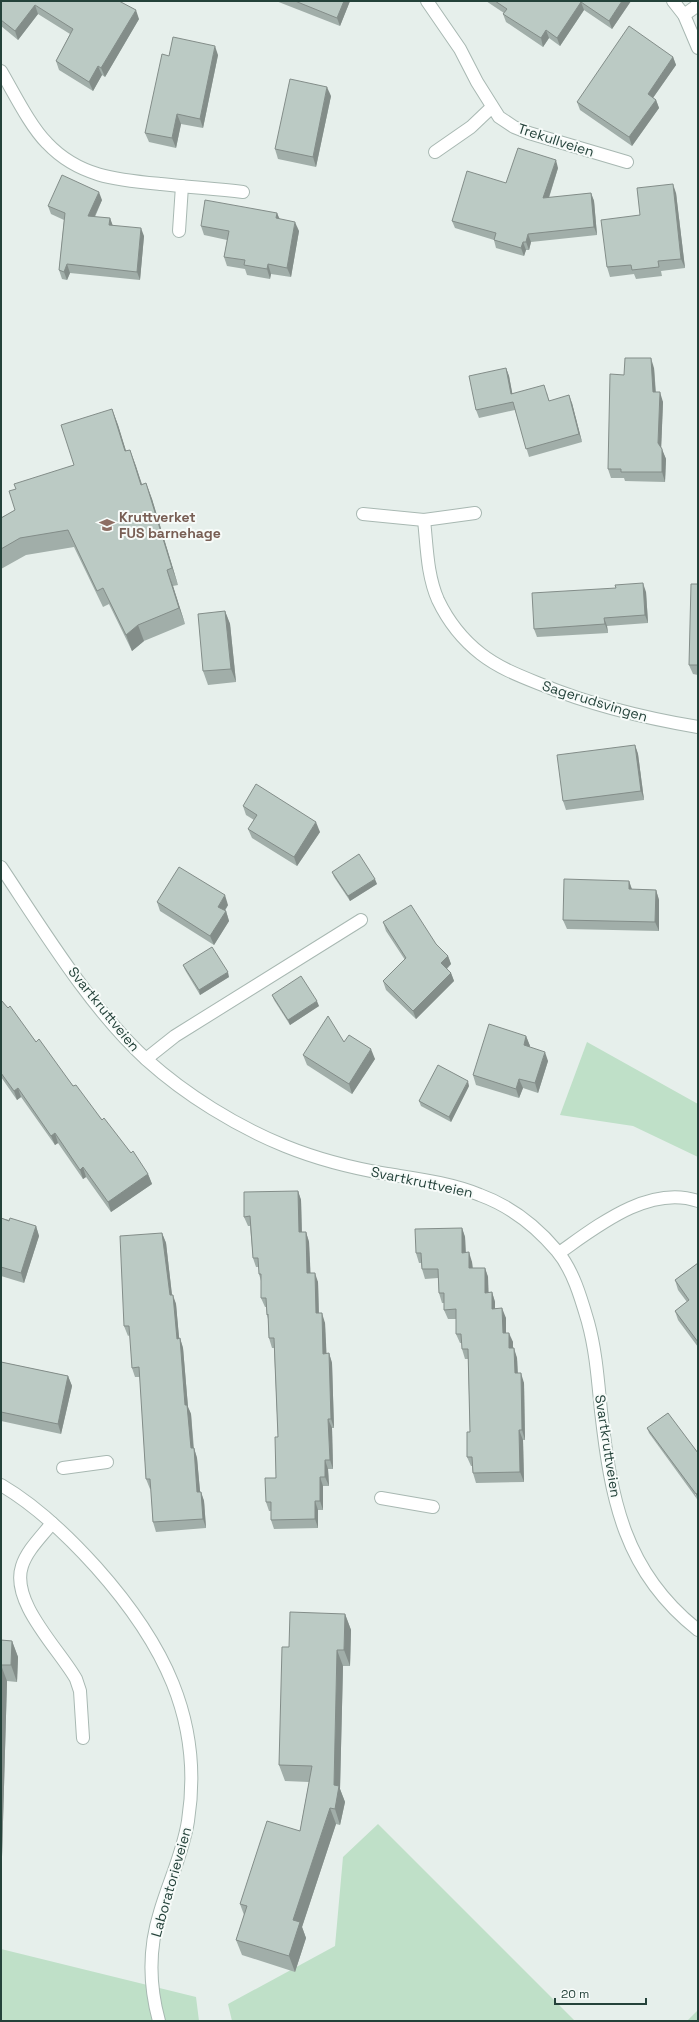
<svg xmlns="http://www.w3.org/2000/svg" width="699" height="2022" viewBox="0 0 699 2022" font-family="'Space Grotesk',sans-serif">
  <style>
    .green { fill: #bfe0c8 }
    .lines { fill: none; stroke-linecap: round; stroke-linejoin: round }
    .service-casing { stroke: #a8b8b2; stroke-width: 14 }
    .minor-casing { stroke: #a8b8b2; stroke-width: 14 }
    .tertiary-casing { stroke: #a8b8b2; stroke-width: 14 }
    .service { stroke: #fff; stroke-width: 12 }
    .minor { stroke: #fff; stroke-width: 12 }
    .tertiary { stroke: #fff; stroke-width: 12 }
    .wall { fill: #a1aea9 }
    .shaded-wall { fill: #838d89 }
    .building { fill: #bbcac4; stroke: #838d89 }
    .labels { text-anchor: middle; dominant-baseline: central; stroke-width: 4; stroke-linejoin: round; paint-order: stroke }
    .street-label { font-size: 14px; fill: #24423a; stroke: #f7fbf9 }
    .education-label { font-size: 14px; font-weight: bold; fill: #785e54; stroke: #f7fbf9; text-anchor: start }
  </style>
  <rect width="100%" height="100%" fill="#e6efeb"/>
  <g class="green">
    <path d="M587,1042L698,1104V1157L633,1126L560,1115Z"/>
    <path d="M378,1824L575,2021H232L228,2004L335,1946L343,1857Z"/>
    <path d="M1,1949L196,1997L199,2021H1Z"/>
    <path d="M698,2010V2021H687Z"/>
  </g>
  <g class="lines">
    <g class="service-casing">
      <g id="service">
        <path d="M1,71C14,93 30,126 47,143C79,177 118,180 161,184C189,187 216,189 243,192"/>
        <path d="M435,152L471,127L492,107"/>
        <path d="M179,231L182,186"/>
        <path d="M363,514L424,520L475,513"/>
        <path d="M146,1059L175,1036L361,920"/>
        <path d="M63,1468L107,1462"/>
        <path d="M381,1498L433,1507"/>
        <path d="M52,1523C42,1536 27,1550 22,1566C10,1602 59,1649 76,1679L80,1691L83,1738"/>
      </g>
    </g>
    <g class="minor-casing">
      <g id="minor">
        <path d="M427,1L460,49L477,82L499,117L514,127L529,133L627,162"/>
        <path d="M673,1L684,15L698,48"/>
        <path d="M684,15L698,5"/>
        <path d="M424,520C427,547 427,575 438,600C448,621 463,640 481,654C499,668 520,676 540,684C591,705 644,718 698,727"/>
        <path d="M559,1253C596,1227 649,1184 698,1201"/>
        <path d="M1,1485C37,1506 68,1536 96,1567C162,1641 204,1719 188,1821C183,1853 169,1881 160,1912C149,1947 149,1985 159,2021"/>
      </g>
    </g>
    <g class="tertiary-casing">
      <path id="tertiary" d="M1,867C43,930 91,1009 147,1060C186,1095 236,1126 285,1146C317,1159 352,1168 387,1174C418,1179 451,1183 480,1195C510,1206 536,1226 557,1251C573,1270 581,1298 588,1322C596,1351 598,1381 601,1411C611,1499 624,1572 698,1630"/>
    </g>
    <use href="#service" class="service"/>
    <use href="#minor" class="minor"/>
    <use href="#tertiary" class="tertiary"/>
  </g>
  <g class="wall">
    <path d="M1,1L139,19L105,77L102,75L93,91L59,70L56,61L70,34L38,14L18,40L1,26Z"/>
    <path d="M276,1H350L340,26Z"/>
    <path d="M486,1H631L612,29L584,10L560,46L549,38L543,47L506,22L503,14L504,13Z"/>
    <path d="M218,55L203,128L181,124L176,148L149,142L145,133L169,56Z"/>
    <path d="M673,57L676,65L653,98L656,100L659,108L632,146L580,110L577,102Z"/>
    <path d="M331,96L316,167L278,159L275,149Z"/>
    <path d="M558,168L549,198L591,193L594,201L597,235L531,242L529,250H526L524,256L496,248L494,240L455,228L452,221L506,183Z"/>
    <path d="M676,193L685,268L661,271L662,276L636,279L634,274L610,277L607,267L640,215Z"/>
    <path d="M102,200L95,217L110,218L112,225L144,236L140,280L70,273L67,280L62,279L59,270L64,220L51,214L48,206Z"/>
    <path d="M277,213L279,219L299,231L291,277L271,274L270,279L247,275L245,269L227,266L224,257L227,240L204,235L201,226Z"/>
    <path d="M506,368L509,376L512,393H547L549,401L572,403L582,442L529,457L515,410L479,418L476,410Z"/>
    <path d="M654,368L656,392L663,402L661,448L666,459L665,482L625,481L624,478H611L608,469L624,375Z"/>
    <path d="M112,409L118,425L126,451L130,450L142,484L146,483L152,499L178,585L173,586L185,624L144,641L132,651L109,604L103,607L74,547L26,555L1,569V518L15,510L16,489L74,465Z"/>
    <path d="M698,584V675L693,674L689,665Z"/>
    <path d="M646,592L648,623L607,626L608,633L537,637L534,629Z"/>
    <path d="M225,611L230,624L236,682L208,685L203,671Z"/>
    <path d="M635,745L638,754L644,800L566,810L563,801Z"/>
    <path d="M243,806L320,832L297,866L252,838L248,829L254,820L246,815Z"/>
    <path d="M332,872L377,884L350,901L334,877Z"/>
    <path d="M629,881L632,889L656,890L659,900V931L567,929L563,920Z"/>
    <path d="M157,902L228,905L225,911H226L229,921L214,945L160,911Z"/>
    <path d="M383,922L436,944L448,956L451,964L447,969L451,973L454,981L416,1019L386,990L383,981L405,960L386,931Z"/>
    <path d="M183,965L229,977L200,995L185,970Z"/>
    <path d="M272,995L319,1006L290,1025L274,1000Z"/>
    <path d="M1,1000L102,1120L148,1174L152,1184L111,1212L86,1177L83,1179L58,1143L55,1145L21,1097L17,1100L1,1077Z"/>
    <path d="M526,1036L530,1046L529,1047L548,1061L538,1093L523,1088L519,1098L476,1085L473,1075Z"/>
    <path d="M344,1042L375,1059L352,1094L307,1065L303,1055Z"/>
    <path d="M469,1086L451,1122L421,1106L419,1101Z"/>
    <path d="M298,1191L301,1200L302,1232H306L309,1242L310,1273L318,1282L319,1313L325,1323L326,1354L329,1353L332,1363L334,1428H332L333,1469H328L329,1486H323V1510H318V1528L274,1529L271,1520V1511H269L266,1502L276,1478L278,1437L274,1348H272L269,1338L268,1319L267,1315L266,1307H265L261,1298V1281L259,1274V1267H256L253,1258L250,1226H248L244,1217Z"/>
    <path d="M1,1218L36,1226L39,1236L24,1283L1,1276Z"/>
    <path d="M462,1228L465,1237L466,1253L472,1262L473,1268H485L488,1277V1293L492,1292L495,1302V1308L506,1318V1333L513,1342V1348L517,1358L518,1373L524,1383L525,1440H523L524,1482L476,1483L473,1473L472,1466H471L467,1457L470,1432L468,1359H465L462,1349V1343H460L456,1334V1319H448L444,1310V1303H442L439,1293L438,1278L425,1279L422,1269L421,1263H419L416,1253Z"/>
    <path d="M162,1233L166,1243L172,1295L176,1304L179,1338H180L183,1348L188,1407L191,1414L194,1448L197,1458L200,1492H201L204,1501L206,1528L156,1532L153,1522L151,1489H150L146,1479L140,1377H135L132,1368L130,1335L128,1336L124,1326Z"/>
    <path d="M698,1263V1347L678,1320L675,1311L687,1302L678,1290L675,1280Z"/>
    <path d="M1,1362L68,1376L72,1386L61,1434L1,1421Z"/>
    <path d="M668,1413L697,1499L649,1433L647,1428Z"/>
    <path d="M345,1614L351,1630L350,1666H343L340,1789L345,1802L340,1825L336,1824L302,1927L306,1938L295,1972L242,1955L236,1940L244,1915L240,1904L300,1831L309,1782L285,1781L279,1765L289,1647Z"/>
    <path d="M1,1640L12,1641L18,1657L17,1682L7,1681L1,1892Z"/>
  </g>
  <g class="shaded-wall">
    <path d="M344,1H350L340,26L337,18Z"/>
    <path d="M622,1H631L612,29L609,21Z"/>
    <path d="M581,2L584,10L560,46L557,38Z"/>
    <path d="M35,5L38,14L18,40L15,31Z"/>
    <path d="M136,10L139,19L105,77L101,68Z"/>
    <path d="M546,30L549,38L543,47L541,38Z"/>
    <path d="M215,46L218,55L203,128L200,119Z"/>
    <path d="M673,57L676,65L650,102L648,94Z"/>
    <path d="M98,66L102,75L93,91L89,82Z"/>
    <path d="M327,87L331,96L316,167L313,157Z"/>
    <path d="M656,100L659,108L632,146L629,137Z"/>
    <path d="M177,114L181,124L176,148L172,138Z"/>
    <path d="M556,160L558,168L546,206L543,198Z"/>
    <path d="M673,184L676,193L685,268L681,259Z"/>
    <path d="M99,192L102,200L91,224L88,216Z"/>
    <path d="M591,193L594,201L597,235L594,227Z"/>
    <path d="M277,213L281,222L276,218Z"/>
    <path d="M110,218L113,226L109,225Z"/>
    <path d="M295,222L299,231L291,277L287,268Z"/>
    <path d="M141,228L144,236L140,280L137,272Z"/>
    <path d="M528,234L531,242L529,250L526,242Z"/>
    <path d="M523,242L526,250L524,256L521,248Z"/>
    <path d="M67,264L70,273L67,280L64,272Z"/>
    <path d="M268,264L271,274L270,279L267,269Z"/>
    <path d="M651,358L654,368L656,401L653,392Z"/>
    <path d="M506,368L509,376L514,402L511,394Z"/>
    <path d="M660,392L663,402L661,452L658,443Z"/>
    <path d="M569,395L572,403L582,442L579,434Z"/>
    <path d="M112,409L118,425L131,467L125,451Z"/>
    <path d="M662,449L666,459L665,482L662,472Z"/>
    <path d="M130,450L136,466L147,501L141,485Z"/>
    <path d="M146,483L152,499L178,585L172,568Z"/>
    <path d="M167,570L173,586L185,624L179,608Z"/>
    <path d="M643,583L646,592L648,623L645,615Z"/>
    <path d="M225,611L230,624L236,682L231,669Z"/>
    <path d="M604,618L607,626L608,633L605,624Z"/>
    <path d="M138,625L144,641L132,651L126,635Z"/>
    <path d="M635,745L638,754L644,800L641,791Z"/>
    <path d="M316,822L320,832L297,866L294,857Z"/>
    <path d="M375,879L377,884L350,901L348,896Z"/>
    <path d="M629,881L632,890L629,889Z"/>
    <path d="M656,890L659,900V931L655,922Z"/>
    <path d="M225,895L228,905L221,916L218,907Z"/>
    <path d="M226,911L229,921L214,945L210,936Z"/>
    <path d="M448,956L451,964L444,971L441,963Z"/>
    <path d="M228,972L229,977L200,995L199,990Z"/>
    <path d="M451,973L454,981L416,1019L413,1011Z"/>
    <path d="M317,1001L319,1006L290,1025L288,1020Z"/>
    <path d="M526,1036L530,1046L527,1055L524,1045Z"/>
    <path d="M371,1049L375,1059L352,1094L349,1084Z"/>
    <path d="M545,1052L548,1061L538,1093L535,1083Z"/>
    <path d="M519,1079L523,1088L519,1098L516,1089Z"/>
    <path d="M468,1081L469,1086L451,1122L449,1117Z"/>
    <path d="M18,1088L21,1097L17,1100L14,1091Z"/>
    <path d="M55,1133L58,1143L55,1145L51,1136Z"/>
    <path d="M83,1167L86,1177L83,1179L80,1170Z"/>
    <path d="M148,1174L152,1184L111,1212L108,1202Z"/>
    <path d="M298,1191L301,1200L302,1242L299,1232Z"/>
    <path d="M36,1226L39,1236L24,1283L21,1273Z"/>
    <path d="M462,1228L465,1237L466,1262L462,1253Z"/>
    <path d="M306,1232L309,1242L311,1282L307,1273Z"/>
    <path d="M162,1233L166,1243L173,1304L170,1295Z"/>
    <path d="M469,1252L472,1262L473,1278L469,1268Z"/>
    <path d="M485,1268L488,1277L489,1302L485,1293Z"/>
    <path d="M315,1273L318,1282L319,1323L316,1313Z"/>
    <path d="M492,1292L495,1302V1318L492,1309Z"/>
    <path d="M173,1295L176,1304L180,1348L177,1339Z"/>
    <path d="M502,1308L506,1318V1342L503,1333Z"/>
    <path d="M322,1313L325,1323L327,1363L323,1354Z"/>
    <path d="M509,1333L513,1342V1358L509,1348Z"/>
    <path d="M180,1338L183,1348L188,1407L191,1414L194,1458L191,1448L185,1405Z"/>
    <path d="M514,1348L517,1358L518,1383L515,1373Z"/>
    <path d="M329,1353L332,1363L334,1428L331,1419Z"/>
    <path d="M521,1373L524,1383L525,1440L522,1430Z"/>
    <path d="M68,1376L72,1386L61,1434L58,1424Z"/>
    <path d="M328,1419L332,1428L333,1469L330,1460Z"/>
    <path d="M519,1430L523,1440L524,1482L520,1472Z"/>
    <path d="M194,1448L197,1458L201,1502L197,1492Z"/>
    <path d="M325,1460L328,1469L329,1486L325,1477Z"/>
    <path d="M320,1477L323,1486V1510L320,1501Z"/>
    <path d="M201,1492L204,1501L206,1528L203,1519Z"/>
    <path d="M698,1493V1499H697L696,1494Z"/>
    <path d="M315,1501L318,1510V1528L315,1519Z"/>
    <path d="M345,1614L351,1630L350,1666L344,1650Z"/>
    <path d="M12,1641L18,1657L17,1682L11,1665Z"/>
    <path d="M337,1650L343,1666L340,1789L345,1802L340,1825L335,1809L334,1785Z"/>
    <path d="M1,1665L7,1681L1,1892Z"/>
    <path d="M330,1808L336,1824L302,1927L306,1938L295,1972L289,1956L293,1920Z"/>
  </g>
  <g class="building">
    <path d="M1,1H119L136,10L101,68L98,66L89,82L56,61L73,29L35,5L15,31L1,20Z"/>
    <path d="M295,1H344L337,18Z"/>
    <path d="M495,1H622L609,21L581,2L557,38L546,30L541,38L503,14L507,9Z"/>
    <path d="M629,26L673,57L648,94L656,100L629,137L577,102Z"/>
    <path d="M173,37L215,46L200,119L177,114L172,138L145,133L162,54L169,56Z"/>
    <path d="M290,79L327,87L313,157L275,149Z"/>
    <path d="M518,148L556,160L543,198L591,193L594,227L528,234L526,242H523L521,248L494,240L496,233L452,221L467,171L506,183Z"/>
    <path d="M62,175L99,192L88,216L110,218L109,225L141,228L137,272L67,264L64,272L59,270L65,213L48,206Z"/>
    <path d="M673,184L681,259L658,261L659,267L632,270L631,265L607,267L601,220L640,215L637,188Z"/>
    <path d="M205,200L277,213L276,218L295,222L287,268L268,264L267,269L244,265L245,260L224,257L229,231L201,226Z"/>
    <path d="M625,358H651L653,392H660L658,443L662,449V472H621V469H608L610,374L624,375Z"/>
    <path d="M506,368L511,394L544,385L549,401L569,395L579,434L526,449L513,402L476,410L469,376Z"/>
    <path d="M112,409L125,451L130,450L141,485L146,483L172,568L167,570L179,608L138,625L126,635L103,588L97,591L68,530L20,538L1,549V518L15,510L9,491L16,489L14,484L74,465L61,425Z"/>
    <path d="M643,583L645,615L604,618L605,624L534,629L532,593L616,588L615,585Z"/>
    <path d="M691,584H698V665H689Z"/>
    <path d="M225,611L231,669L203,671L198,614Z"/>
    <path d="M635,745L641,791L563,801L557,755Z"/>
    <path d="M256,784L316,822L294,857L248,829L257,815L243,806Z"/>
    <path d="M359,854L375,879L348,896L332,872Z"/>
    <path d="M179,867L225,895L218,907L226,911L210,936L157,902Z"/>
    <path d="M564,879L629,881V889L656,890L655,922L563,920Z"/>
    <path d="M411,905L436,944L448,956L441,963L451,973L413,1011L383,981L406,958L383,922Z"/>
    <path d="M212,947L228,972L199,990L183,965Z"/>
    <path d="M301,976L317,1001L288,1020L272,995Z"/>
    <path d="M1,1000L8,1008L10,1006L36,1042L39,1039L73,1086L76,1085L102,1120L104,1118L131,1153L133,1151L148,1174L108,1202L83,1167L80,1170L55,1133L51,1136L18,1088L14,1091L1,1073Z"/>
    <path d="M328,1016L344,1042L349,1035L371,1049L349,1084L303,1055Z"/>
    <path d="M489,1024L526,1036L524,1045L545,1052L535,1083L519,1079L516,1089L473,1075Z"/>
    <path d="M438,1065L468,1081L449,1117L419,1101Z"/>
    <path d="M298,1191L299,1232H306L307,1273H315L316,1313H322L323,1354L329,1353L331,1419H328L330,1460H325V1477H320V1501H315V1519L271,1520V1502H266L265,1478H276L275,1437H278L274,1338H269L268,1314L267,1315L266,1298H261V1274H259L258,1258H253L250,1216L244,1217V1192Z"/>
    <path d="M1,1218L9,1221L10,1218L36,1226L21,1273L1,1267Z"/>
    <path d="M462,1228V1253L469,1252V1268H485V1293L492,1292V1309L502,1308L503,1333H509V1348H514L515,1373H521L522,1430H519L520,1472L473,1473L472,1457H467V1432H470L468,1349H462L461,1334H456V1309L444,1310V1293H439L438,1269H422L421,1253H416L415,1229Z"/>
    <path d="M162,1233L170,1295H173L177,1339L180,1338L185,1405H187L191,1448H194L197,1492H201L203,1519L153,1522L150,1479H146L139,1367L132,1368L129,1326H124L120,1236Z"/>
    <path d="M698,1263V1342L675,1311L689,1300L675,1280Z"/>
    <path d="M1,1362L68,1376L58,1424L1,1412Z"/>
    <path d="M668,1413L698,1453V1493L696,1494L647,1428Z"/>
    <path d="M290,1612L345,1614L344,1650H337L334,1785L339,1786L335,1809L330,1808L293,1920L300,1922L289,1956L236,1940L247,1906L240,1904L267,1821L300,1831L312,1766L279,1765L282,1647H289Z"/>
    <path d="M1,1640L12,1641L11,1665H1V1680Z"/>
  </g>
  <defs>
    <g id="school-bare" transform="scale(1.2)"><path d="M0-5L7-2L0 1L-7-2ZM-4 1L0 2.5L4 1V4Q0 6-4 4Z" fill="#8d6e63" stroke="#f7fbf9" stroke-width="2.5" paint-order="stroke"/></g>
  </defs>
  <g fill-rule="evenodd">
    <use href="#school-bare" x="107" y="525"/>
  </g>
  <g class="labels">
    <g class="street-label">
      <text transform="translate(556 140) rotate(18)">Trekullveien</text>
      <text transform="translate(595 701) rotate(17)">Sagerudsvingen</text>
      <text transform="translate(104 1009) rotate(51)">Svartkruttveien</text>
      <text transform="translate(422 1182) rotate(12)">Svartkruttveien</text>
      <text transform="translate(608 1446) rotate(81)">Svartkruttveien</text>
      <text transform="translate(171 1882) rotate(-74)">Laboratorieveien</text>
    </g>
    <g class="education-label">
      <text x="119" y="517">Kruttverket<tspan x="119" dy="16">FUS barnehage</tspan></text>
    </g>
  </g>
  <rect width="699" height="2022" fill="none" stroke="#24423a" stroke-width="4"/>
  <path d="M555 1998v6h91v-6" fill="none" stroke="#24423a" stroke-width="2"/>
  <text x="561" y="1998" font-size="12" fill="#24423a" stroke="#f7fbf9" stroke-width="3" paint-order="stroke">20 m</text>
</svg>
